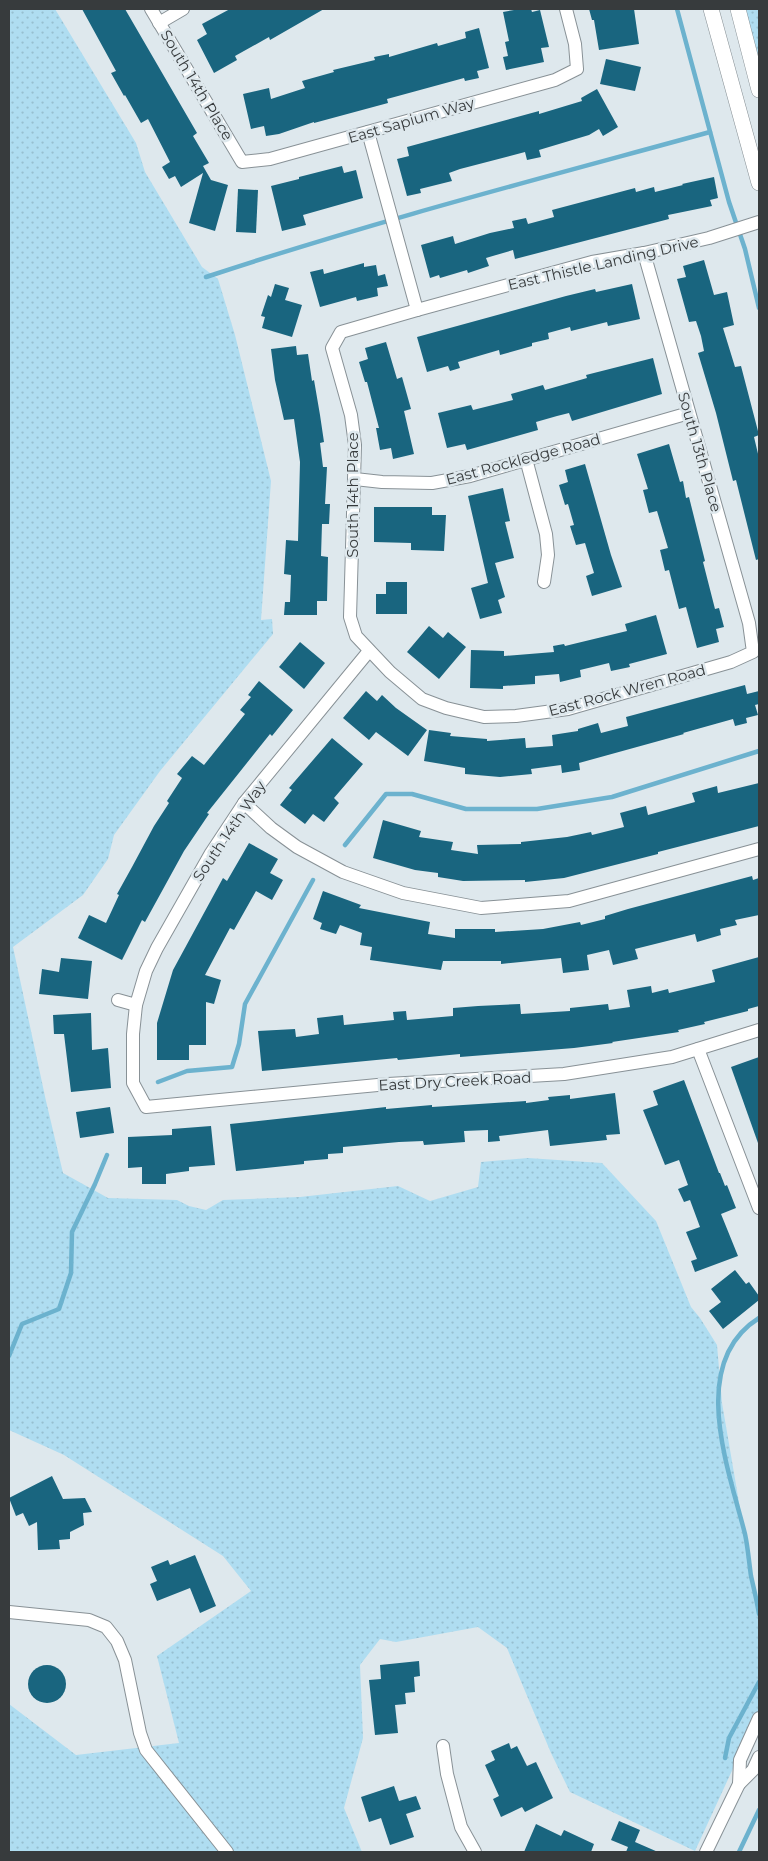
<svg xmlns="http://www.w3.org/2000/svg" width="768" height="1861" viewBox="0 0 768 1861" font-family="Montserrat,sans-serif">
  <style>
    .grass { fill: url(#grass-dots) }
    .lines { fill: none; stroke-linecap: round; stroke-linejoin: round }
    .stream { stroke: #6cb2ce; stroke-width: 4.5 }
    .building { fill: #19657f }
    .minor-casing { stroke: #889196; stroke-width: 14 }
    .tertiary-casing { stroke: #889196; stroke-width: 16 }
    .minor { stroke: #fff; stroke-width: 12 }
    .tertiary { stroke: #fff; stroke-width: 15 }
    .labels { text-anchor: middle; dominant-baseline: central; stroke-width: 5; stroke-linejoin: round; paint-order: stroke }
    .street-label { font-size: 15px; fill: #373b3d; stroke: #dee8ed }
  </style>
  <defs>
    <pattern id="grass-dots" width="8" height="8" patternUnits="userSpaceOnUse" patternTransform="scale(1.25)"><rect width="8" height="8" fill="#afddf1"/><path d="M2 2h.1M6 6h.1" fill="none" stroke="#97bfd0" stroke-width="1.8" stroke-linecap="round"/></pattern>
  </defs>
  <rect width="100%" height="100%" fill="#dee8ed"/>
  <g class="grass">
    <path d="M9,9H55L136,143L145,172L202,267L218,279L235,335L271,481L261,620L272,619L273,634L160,771L114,835L108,859L83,895L13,947L46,1101L63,1173L108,1198L177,1200L189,1206L206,1210L223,1200L300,1197L398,1186L430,1201L478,1187L481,1162L528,1158L602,1163L656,1221L691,1307L700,1318L717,1345L722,1403L759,1619V1712L695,1851L570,1792L551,1753L507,1648L478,1627L396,1642L380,1639L360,1665L363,1738L344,1808L362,1852H9V1704L76,1755L179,1743L157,1656L251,1591L223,1556L64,1455L9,1430Z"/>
    <path d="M743,9H759V66Z"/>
  </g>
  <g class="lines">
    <g class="stream">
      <path d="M677,9L729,202L745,249L759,308"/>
      <path d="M206,277C372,222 542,178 710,132"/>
      <path d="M345,845L386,794H412L466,809H537L612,797L759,751"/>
      <path d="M158,1082L187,1071L232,1067L239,1044L245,1004L313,880"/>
      <path d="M759,1318C687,1363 729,1470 745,1534C748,1548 749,1562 751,1576C754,1589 757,1601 759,1614"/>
      <path d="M9,1356L22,1324L59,1309L71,1273L72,1232L95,1184L107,1155"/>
      <path d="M725,1758L729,1738L759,1682"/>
      <path d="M739,1852L759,1810"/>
    </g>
  </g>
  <g class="building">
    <path d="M82,9H125L197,133L193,136L209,163L203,166L211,180L228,185L215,231L189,223L203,173L181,187L175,176L169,179L162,167L170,162L148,119L141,123L125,95L124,96L111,73L116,71Z"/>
    <path d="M230,9H324L270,40L269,37L235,56L237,60L214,73L197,40L207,34L202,24Z"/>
    <path d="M520,9H531L532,12L540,10L549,47L541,48L544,62L506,70L503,57L508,56L505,42L509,41L503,12Z"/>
    <path d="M589,9H634L639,44L599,50L594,20H592Z"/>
    <path d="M479,28L489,68L477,71L479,78L465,81L464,78L387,99L388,103L314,123V122L279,134L266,136L264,126L251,129L243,94L269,88L271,99L305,88L302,81L334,72L333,70L375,60L374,57L389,54V57L437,43L438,46L466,38L465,32Z"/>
    <path d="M606,59L641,67L635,91L600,84Z"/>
    <path d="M597,89L618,127L603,136L599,129L589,135L539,150L541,157L527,160L525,152L460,169L449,173L452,181L420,189L421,193L407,196L397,159L409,156L407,147L539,111V114L582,101L581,98Z"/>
    <path d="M342,166L344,173L356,170L363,198L303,215L306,225L282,231L271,186L299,179V177Z"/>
    <path d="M714,177L718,198L710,200L712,206L668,215L669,219L515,259L513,250L486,258L489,266L468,273L467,270L440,278L439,275L430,278L421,245L453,236L455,244L490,233L514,228L512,221L526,218L528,224L554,217L552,210L635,188L636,192L654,187L655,192L683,185L682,184Z"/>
    <path d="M238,189L258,190L256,233L236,232Z"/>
    <path d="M704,260L714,295L727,292L734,325L723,328L735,367L741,366L759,435L754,437L759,458V559L756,560L736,480L733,481L716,413L698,353L704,351L701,336L696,321L689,322L677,279L686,277L683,266Z"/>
    <path d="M364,263V267L376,265L378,276L385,274L388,286L377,288L378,296L357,301L356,297L320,307L310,272L323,269L324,274Z"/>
    <path d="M275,284L289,288L285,300L302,305L292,337L262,328L265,317L261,316L268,295L271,297Z"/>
    <path d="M632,284L640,319L608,326L607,322L571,331L570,327L548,333L549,339L532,343V346L500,355L499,350L458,362L460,368L450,371L448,366L427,372L417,337L566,296L595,289L596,292Z"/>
    <path d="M386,342L397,379L402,377L411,409L404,411L414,454L393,459L391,448L380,450L376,428H379L367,382H365L359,362L368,359L365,348Z"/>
    <path d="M296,346L297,355L308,354L312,381L314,380L320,415L324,442L320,443L323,467H327L325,504H330L329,524H322L321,556L328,557L327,601H317V615H284L285,602H290L291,575L284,574L286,540L298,541L300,462L294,419L284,420L275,380L271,349Z"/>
    <path d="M653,358L662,394L572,421L569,413L557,416L536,422L538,430L467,450L465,444L447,448L438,413L471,405L473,410L513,400L511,394L543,385L545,390L587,378L586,375Z"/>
    <path d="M669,444L680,482L683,481L686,498L689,497L705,561L703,562L715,609L719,608L724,627L716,629L719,642L697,648L686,607L679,609L669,570L665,571L660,550L668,548L657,511L649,513L643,490L648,489L637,454Z"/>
    <path d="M585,464L611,555L622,587L592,596L586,576L594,573L585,543L576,545L570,526L574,525L568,504L565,505L559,485L568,482L565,470Z"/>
    <path d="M503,488L510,521L505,522L514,558L495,563L505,597L498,600L502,613L480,619L471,588L488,583L468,496Z"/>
    <path d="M374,507H432V515H446L444,551L411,550V543L374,542Z"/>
    <path d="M386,582H407V614H376V594H386Z"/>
    <path d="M656,615L667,654L629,664L630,667L611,671L609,663L580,670L581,677L560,682L559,674L535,676V684L503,686V689L470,688L471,650L504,651V656L554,652L553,646L564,644L565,646L627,631L625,624Z"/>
    <path d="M429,626L443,638L448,632L466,647L439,679L407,652Z"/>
    <path d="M300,642L325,663L304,689L279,667Z"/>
    <path d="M259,681L293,710L272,736L270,734L207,813L209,814L184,851L145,922L142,920L122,960L78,938L89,915L106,923L119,895L117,894L132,867L154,826L169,803L167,801L182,778L177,774L192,756L204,765L245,714L240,710L251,697L248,695Z"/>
    <path d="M745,685L747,694L759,691V704L755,705L758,715L746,718L747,723L735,726L733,719L683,733L684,734L579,763L580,770L562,773L561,765L531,769L532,774L500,777L465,774V768L424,761L429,730L451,733L450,736L487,739V741L525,738L526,748L553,746L552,735L578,731V729L598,723L601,733L628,726L626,717Z"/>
    <path d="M366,691L377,701L382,695L396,708L427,730L408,756L376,732L369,740L343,718Z"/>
    <path d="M332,738L363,764L334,798L339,803L324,822L313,814L305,824L280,805L292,790L289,788Z"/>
    <path d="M759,783V826L658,852V854L564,878L525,882V880L463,881L438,877V873L415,870L373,858L383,820L421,831L419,837L453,842L451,850L478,854L477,845L521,844V842L567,837L591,832L592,835L624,827L620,813L646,806L648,815L695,802L692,793L717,786L718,793Z"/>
    <path d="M249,843L278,859L270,873L283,880L272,900L256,891L234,930L230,928L205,975L221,980L214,1004L206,1002V1045H189V1060H157V1023L173,970L223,878L227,881Z"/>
    <path d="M752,876L753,880L759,878V915L735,920L737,925L720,929L721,935L697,942L695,934L635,949L638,959L613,965L609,950L587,955L589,970L563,973L561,958L501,964V961H443L441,970L370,960L372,947L360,945L362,933L340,925L336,934L320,929L322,923L313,919L323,891L361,905L359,908L430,922L428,934L455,938V929H495V932L543,929L580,922L581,925L605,919V916L628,909Z"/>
    <path d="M759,957V1006L748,1009V1011L704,1022L705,1024L678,1030L679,1032L612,1042L613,1043L574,1048L460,1057V1054L398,1060L397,1058L262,1071L258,1031L295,1029L296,1037L319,1034L317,1018L343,1015L344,1025L394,1020L393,1012L406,1011L407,1020L453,1016V1008L478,1006L520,1004L521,1014L570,1011V1008L608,1004L609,1010L630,1007L627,990L651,986L652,993L668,989L669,993L715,982L712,970Z"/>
    <path d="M61,958L92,961L88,999L39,994L42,969L59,972Z"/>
    <path d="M91,1013L92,1050L108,1048L111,1088L71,1092L64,1034H54L53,1015Z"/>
    <path d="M759,1057V1142L758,1143L731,1067Z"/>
    <path d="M684,1080L719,1173H720L725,1186L727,1185L736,1208L721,1214L738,1256L695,1272L691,1261L697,1259L686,1232L700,1227L690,1200L684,1202L678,1189L688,1185L679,1160L665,1165L643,1110L658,1105L653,1091Z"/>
    <path d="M615,1093L620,1134L606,1135L607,1140L550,1146L548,1130L499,1136L500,1141L488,1142V1130L464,1131L465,1142L424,1145L423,1141L399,1142L343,1147V1153L328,1154V1159L304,1161V1164L236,1171L230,1124L386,1107V1109L432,1105V1107L526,1101V1103L549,1100L548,1097L570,1095V1099Z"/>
    <path d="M110,1107L114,1133L80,1138L76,1112Z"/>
    <path d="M211,1126L215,1165L189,1167V1171L166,1174V1184H142V1167L128,1168V1137L172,1135V1129Z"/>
    <path d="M735,1270L746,1284L749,1282L759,1296V1300L723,1329L709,1311L721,1302L711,1289Z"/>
    <path d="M52,1476L63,1499L85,1498L92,1512L83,1513L84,1525L70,1532V1539L59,1540L60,1549L38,1550L37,1522L29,1526L23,1513L16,1516L9,1498Z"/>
    <path d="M195,1555L216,1606L200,1613L190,1588L157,1601L150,1584L157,1581L151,1567L168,1560L170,1565Z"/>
    <path d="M419,1661L420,1676L414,1677L415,1692L405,1693L406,1704L395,1705L398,1733L375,1735L369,1680L381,1679L380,1665Z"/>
    <circle cx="47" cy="1684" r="19"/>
    <path d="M509,1743L511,1749L517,1746L527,1766L536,1762L553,1798L525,1812L522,1807L501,1817L493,1799L499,1796L485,1765L495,1760L491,1751Z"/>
    <path d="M394,1786L399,1801L416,1796L421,1809L406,1814L414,1837L390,1845L381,1818L369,1822L361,1797Z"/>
    <path d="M619,1821L640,1830L635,1842L658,1852H626L628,1847L611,1840Z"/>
    <path d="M536,1824L561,1836L564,1830L594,1844L591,1852H524Z"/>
  </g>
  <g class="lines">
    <g class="minor-casing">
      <g id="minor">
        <path d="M151,9L242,162L270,159L555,80L577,69L575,44L566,9"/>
        <path d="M159,23L183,9"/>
        <path d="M368,132L417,310L341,332L332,348L351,415L355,445L350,617L356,636L390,672L422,699L446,708L484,717L516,716L568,709L731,662L753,652L749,623L644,253"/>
        <path d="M417,310L592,262L644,253L709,238L759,222"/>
        <path d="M526,459L546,534L548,555L544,582"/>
        <path d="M355,479L382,482L432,483L470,476L689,413"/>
        <path d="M369,651L244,803L211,853L157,948L146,971L136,1005L133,1034V1083L146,1107L388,1084L564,1074L672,1057L759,1030"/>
        <path d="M244,803L271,828L297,847L343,872L403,893L481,908L569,901L759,849"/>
        <path d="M118,1000L136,1005"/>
        <path d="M698,1049L759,1208"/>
        <path d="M9,1612L89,1620L106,1627L117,1641L125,1660L140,1733L146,1750L227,1852"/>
        <path d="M443,1746L447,1774L461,1827L475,1852"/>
        <path d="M739,1784L753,1770L759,1757"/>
        <path d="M706,1852L739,1784L740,1760L759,1718"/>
      </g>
    </g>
    <g class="tertiary-casing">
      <g id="tertiary">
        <path d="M711,9L759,183"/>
        <path d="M738,9L759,90"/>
      </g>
    </g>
    <use href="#minor" class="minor"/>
    <use href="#tertiary" class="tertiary"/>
  </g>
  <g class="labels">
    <g class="street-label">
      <text transform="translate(197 85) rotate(59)">South 14th Place</text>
      <text transform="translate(411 120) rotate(-16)">East Sapium Way</text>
      <text transform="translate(603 263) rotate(-13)">East Thistle Landing Drive</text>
      <text transform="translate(700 452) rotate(74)">South 13th Place</text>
      <text transform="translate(523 459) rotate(-15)">East Rockledge Road</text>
      <text transform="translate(352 495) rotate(-90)">South 14th Place</text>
      <text transform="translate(627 690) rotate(-15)">East Rock Wren Road</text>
      <text transform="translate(229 831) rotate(-56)">South 14th Way</text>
      <text transform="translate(455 1081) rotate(-3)">East Dry Creek Road</text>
    </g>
  </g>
  <rect width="768" height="1861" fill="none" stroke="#373b3d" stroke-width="20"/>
</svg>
